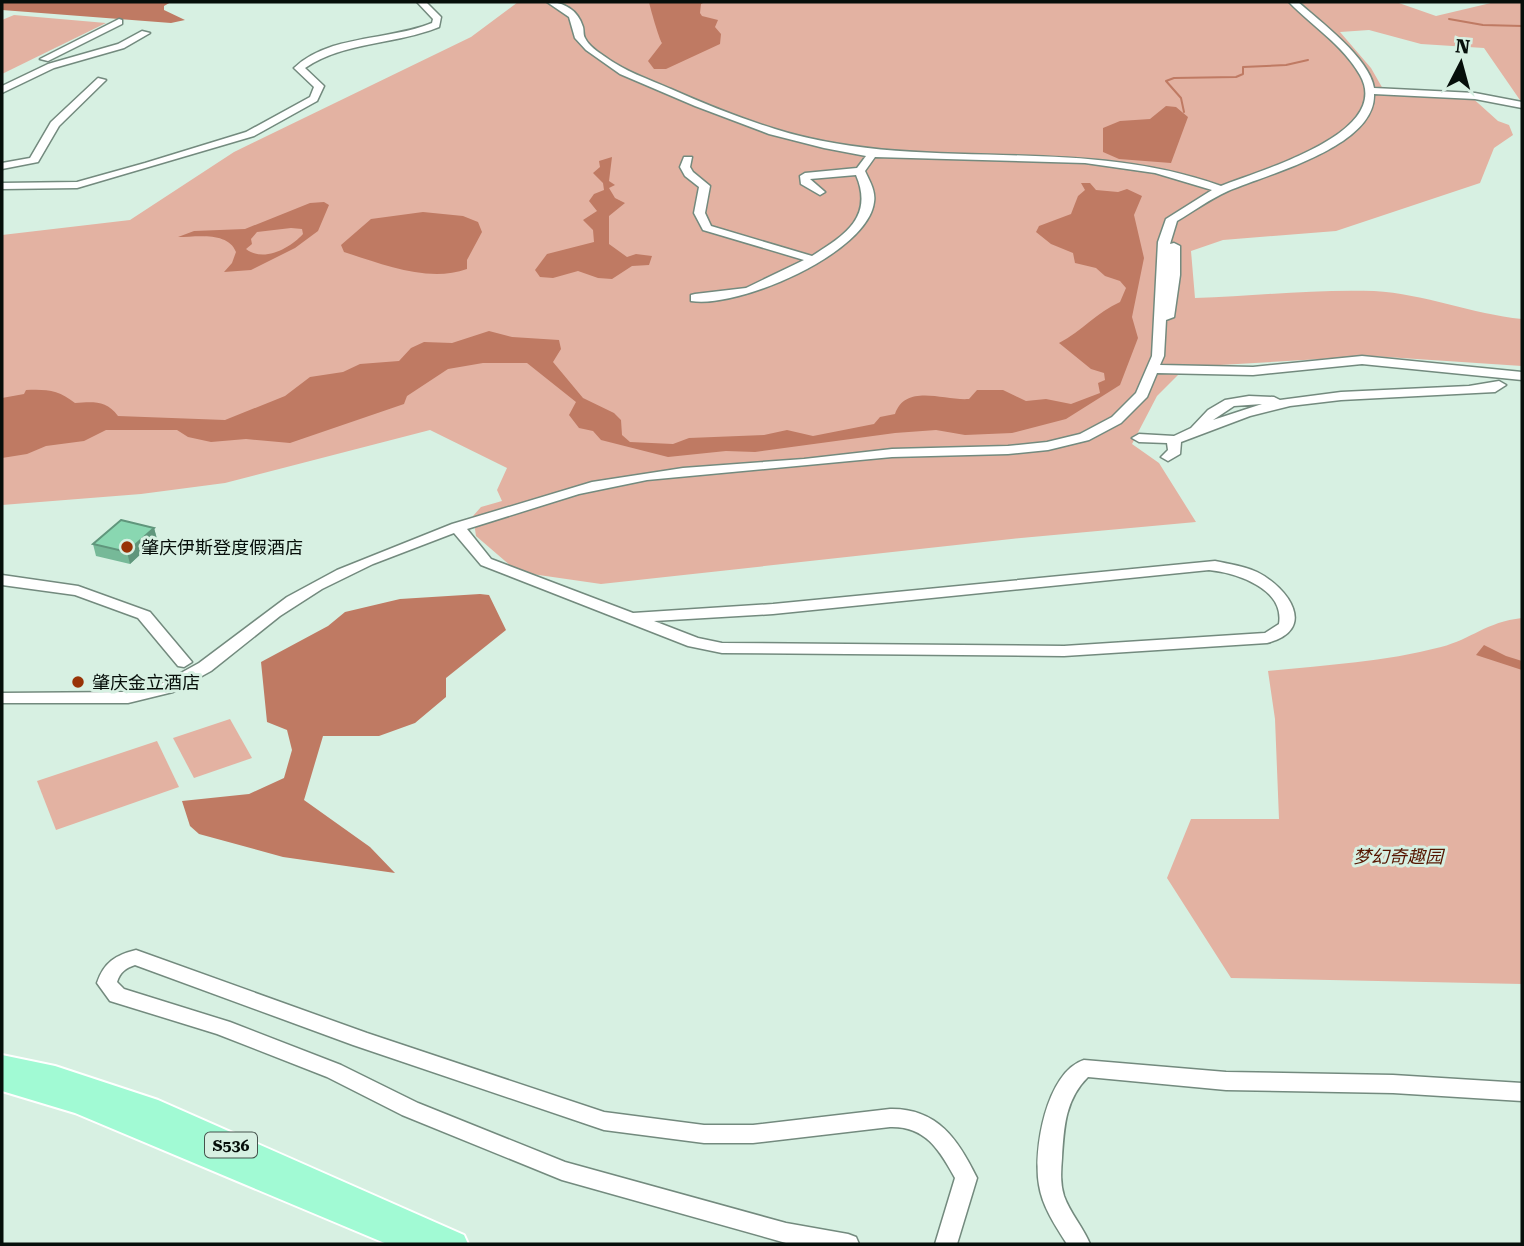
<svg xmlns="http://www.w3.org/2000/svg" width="1524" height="1246" viewBox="0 0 1524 1246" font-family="'Roboto Serif','Noto Sans SC',serif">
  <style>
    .green { fill: #e3b2a2 }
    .water { fill: #bf7a63; fill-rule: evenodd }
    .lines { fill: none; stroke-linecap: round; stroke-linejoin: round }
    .stream { stroke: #bf7a63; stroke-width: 2 }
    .minor-casing { stroke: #738a7e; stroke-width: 3 }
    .major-casing { stroke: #fff; stroke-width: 4 }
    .minor { fill: #fff; fill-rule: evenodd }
    .major { fill: #a1fad4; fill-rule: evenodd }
    .wall { fill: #76b998 }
    .shaded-wall { fill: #60967c }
    .building { fill: #89d7b1; stroke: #60967c; stroke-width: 2 }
    .poi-dot { fill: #983307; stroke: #d7f0e2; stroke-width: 2.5 }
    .labels { text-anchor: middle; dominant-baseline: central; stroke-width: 6; stroke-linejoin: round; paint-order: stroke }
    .shield { fill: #d7f0e2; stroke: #45524c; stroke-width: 2 }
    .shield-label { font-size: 16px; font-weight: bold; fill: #070f0b }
    .poi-label { font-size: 18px; fill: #070f0b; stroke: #d7f0e2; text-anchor: start }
    .park-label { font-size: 18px; font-style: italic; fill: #561600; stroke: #d7f0e2 }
  </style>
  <rect width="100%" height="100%" fill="#d7f0e2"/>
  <g class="green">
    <path d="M518,2H1396L1436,16L1495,2H1522V103L1484,48L1421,44L1369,30L1340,32L1371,68L1383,89L1468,94L1498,121L1509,125L1513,135L1494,148L1480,183L1336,231L1223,240L1191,251L1195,298C1254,296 1315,289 1374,291C1425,294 1472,314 1522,319V366L1371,356L1186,367L1157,396L1132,444L1159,463L1196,522L1021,538L601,584L518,572L476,536L473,516L481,507L502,501L497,490L507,468L430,430L225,483L141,494L2,505V235L130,220L234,152L471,37Z"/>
    <path d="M14,15L106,23L2,74V20Z"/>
    <path d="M1522,618V984L1231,978L1167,878L1191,819H1279L1275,719L1268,671C1326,665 1384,662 1441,647C1472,639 1486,622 1522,618Z"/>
    <path d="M230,719L252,758L194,778L173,738Z"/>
    <path d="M157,741L179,787L56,830L37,781Z"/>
  </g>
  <g class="water">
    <path d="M2,2H171L164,6V10L185,20L171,23L2,10Z"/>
    <path d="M649,2H705L701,4L700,13L702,16L718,20L715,27L721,34L720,44L666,69H654L648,61L662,43C659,39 650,7 649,2Z"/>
    <path d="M1166,106L1176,107L1188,117L1171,163L1119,159L1103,152V128L1120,121L1150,119Z"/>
    <path d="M612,157L609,181L615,185L609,188L615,198L625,203L609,216V244L627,257L636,254L652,256L649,265L632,266L612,279L598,278L578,271L553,278L540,277L535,270L547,254L594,242L593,230L583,220L597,211L589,201L594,194L604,190L603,183L593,173L600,167L599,161Z"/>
    <path d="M1081,183H1090L1096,190L1118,192L1127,189L1142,196L1134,215L1144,258L1132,317L1138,338L1120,385L1066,419L1012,433L965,435L936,430L895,433L755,452L726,451L668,457L601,440L593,431L579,428L569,415L576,402L527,363H483L448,369L407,396L404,404L290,443L246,439L211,442L188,437L177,430H106L84,441L46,446L27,454L2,458V398L24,394L26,390C46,389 59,390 75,403C93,402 106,400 118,416L225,420L285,396L310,377L343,372L360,364L399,361L411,348L424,342L452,343L489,331L512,337L559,340L561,349L553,362L583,398L614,413L621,420L622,435L630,442L673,444L689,438L764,435L787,430L813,436L874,424L880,417L895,414C906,383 944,401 969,399L977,390H1003L1026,401L1046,399L1071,404L1100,393L1098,383L1105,380L1104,373L1091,369L1059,343C1082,331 1097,312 1120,302L1126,288L1120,281L1105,276L1096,268L1075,263L1073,253L1051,244L1036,232L1039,226L1071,214L1078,196L1085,190Z"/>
    <path d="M324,202L329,205L318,231L295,248L251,270L224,272L232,263L236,252C228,231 196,237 178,237L194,231L245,229L310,203ZM291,228L302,229L303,234C290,248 264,263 246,249L252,244L251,239L257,232Z"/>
    <path d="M423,212L463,216L478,222L482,232L467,260V269C428,283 382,264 344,252L341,245L371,219Z"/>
    <path d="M480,594L489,595L506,630L446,678V697L415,723L379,736H323L304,800L370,847L395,873L283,857L199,834L190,826L182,801L249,794L284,778L292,750L287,730L267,722L261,662L328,626L345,612L400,599Z"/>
    <path d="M1484,645L1506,656L1522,661V670L1476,655Z"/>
  </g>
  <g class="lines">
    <g class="stream">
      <path d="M1449,19L1483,25L1522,26"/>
      <path d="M1184,112L1181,98L1166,81L1174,78L1236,77L1243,74V67L1286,65L1308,60"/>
    </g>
    <g class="minor-casing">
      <g id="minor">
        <path d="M417,2H426L441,17L439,27C395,45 345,41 305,68L324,86L317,101L254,136L77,188L2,189V183L77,182L145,163L246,132L310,97L314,87L294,68C330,34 389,41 432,23L433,19Z"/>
        <path d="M547,2C564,2 578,10 583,27C584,31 583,35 585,38C588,45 598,52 604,56C624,71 648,79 671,89C705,104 739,118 775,129C922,175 1073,133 1221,186C1257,171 1394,134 1360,75C1343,45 1312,26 1289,2H1298C1320,21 1370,59 1374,88L1475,93L1522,102V108L1475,99L1374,94C1376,147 1267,174 1228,191C1210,199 1194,211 1177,221L1170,244L1174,243L1180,246V275L1174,317L1166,320L1164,356L1160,365L1253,367L1362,356L1522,372V380L1362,364L1253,375L1157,373L1147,397L1121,423L1089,440L1048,450L1008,454L892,457L647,480L579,494L467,529L491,559L633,613L773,604L1215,561C1229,564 1244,566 1257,572C1289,588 1318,630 1267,643L1064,656L722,653L688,646L481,565L454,533L373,564L322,589L280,616L211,671L173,692L128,703H2V693L128,692L161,684L199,663L287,597L337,570L452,524L592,482L683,468L804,459L892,449L1008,446L1047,442L1080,434L1112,417L1136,393L1152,356L1158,242L1166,219L1212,190L1155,173L1085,163L875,157L865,171C869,180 876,191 874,202C868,253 738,309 691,301V295L695,294L746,288L804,260L703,230L694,213L699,187L685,176L680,167L684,157H692L690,167L693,172L710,186L705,213L711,226L812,256C845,235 874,217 856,175L810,179L825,192L820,195L801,184L800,176L805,173L857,168L866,156L824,148L769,134L695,106L620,74L586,50L575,38L569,17ZM1209,570C1236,573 1285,588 1279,624L1265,633L1064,646L722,643L698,638L654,621L773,614Z"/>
        <path d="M119,19L122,20V24L48,61L40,59Z"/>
        <path d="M142,31L150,33L124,48L54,68L2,93V86L48,64L118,44Z"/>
        <path d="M98,78L106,80L59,126L38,162L2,169V163L30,158L51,122Z"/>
        <path d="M1499,381L1506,385L1495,392L1341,400L1290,406L1250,416L1181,442L1180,454L1168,461L1161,457L1168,450L1167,443L1139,442L1132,438L1139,434L1174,436L1191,428L1208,410L1225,400L1249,396L1274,397L1280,400L1341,392L1469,386ZM1262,404L1213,420L1234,406Z"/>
        <path d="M2,575L78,586L150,612L192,662L184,667L178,666L138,618L75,595L2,585Z"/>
        <path d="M136,950L367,1033L604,1112L704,1125H753L890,1109C937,1108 958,1139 977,1178L957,1244H935L955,1178C939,1149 925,1126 890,1127L753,1143H704L604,1130L353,1045L135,965C126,968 120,972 117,982L124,989L230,1022L341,1065L418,1103L565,1162L786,1223L848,1234L856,1237L859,1244L786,1243L562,1180L402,1115L327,1077L217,1034L110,1001L97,983C104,962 116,955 136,950Z"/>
        <path d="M1084,1060L1226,1072L1393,1075L1522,1083V1101L1393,1093L1226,1090L1088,1077C1065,1100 1064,1127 1062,1158C1061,1171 1060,1183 1064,1196C1070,1213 1083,1227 1090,1244H1067C1056,1227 1042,1206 1039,1185C1033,1151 1046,1072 1084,1060Z"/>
      </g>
    </g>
    <g class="major-casing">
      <path id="major" d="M2,1055L55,1066L158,1100L464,1235L468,1244H387L75,1113L2,1091Z"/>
    </g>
    <use href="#minor" class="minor"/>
    <use href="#major" class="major"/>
  </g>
  <path class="wall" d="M154,528L157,539L130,564L96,556L93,544Z"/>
  <path class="shaded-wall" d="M154,528L157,539L130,564L127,552Z"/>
  <path class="building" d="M121,520L154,528L127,552L93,544Z"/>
  <g class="poi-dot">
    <circle cx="127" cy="547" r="7"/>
    <circle cx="78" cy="682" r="7"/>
  </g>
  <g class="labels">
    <rect class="shield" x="205" y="1132.5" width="52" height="25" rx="5"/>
    <g class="shield-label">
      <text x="231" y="1145">S536</text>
    </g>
    <g class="poi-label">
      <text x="141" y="547">肇庆伊斯登度假酒店</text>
      <text x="92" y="682">肇庆金立酒店</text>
    </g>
    <g class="park-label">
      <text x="1398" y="856">梦幻奇趣园</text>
    </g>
  </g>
  <rect width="1524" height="1246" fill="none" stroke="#070f0b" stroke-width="7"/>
  <g transform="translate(1461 63) rotate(6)" stroke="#d7f0e2" stroke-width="5" paint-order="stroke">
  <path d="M0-5L12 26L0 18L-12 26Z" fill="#070f0b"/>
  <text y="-10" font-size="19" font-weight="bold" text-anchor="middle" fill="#070f0b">N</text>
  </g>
</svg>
